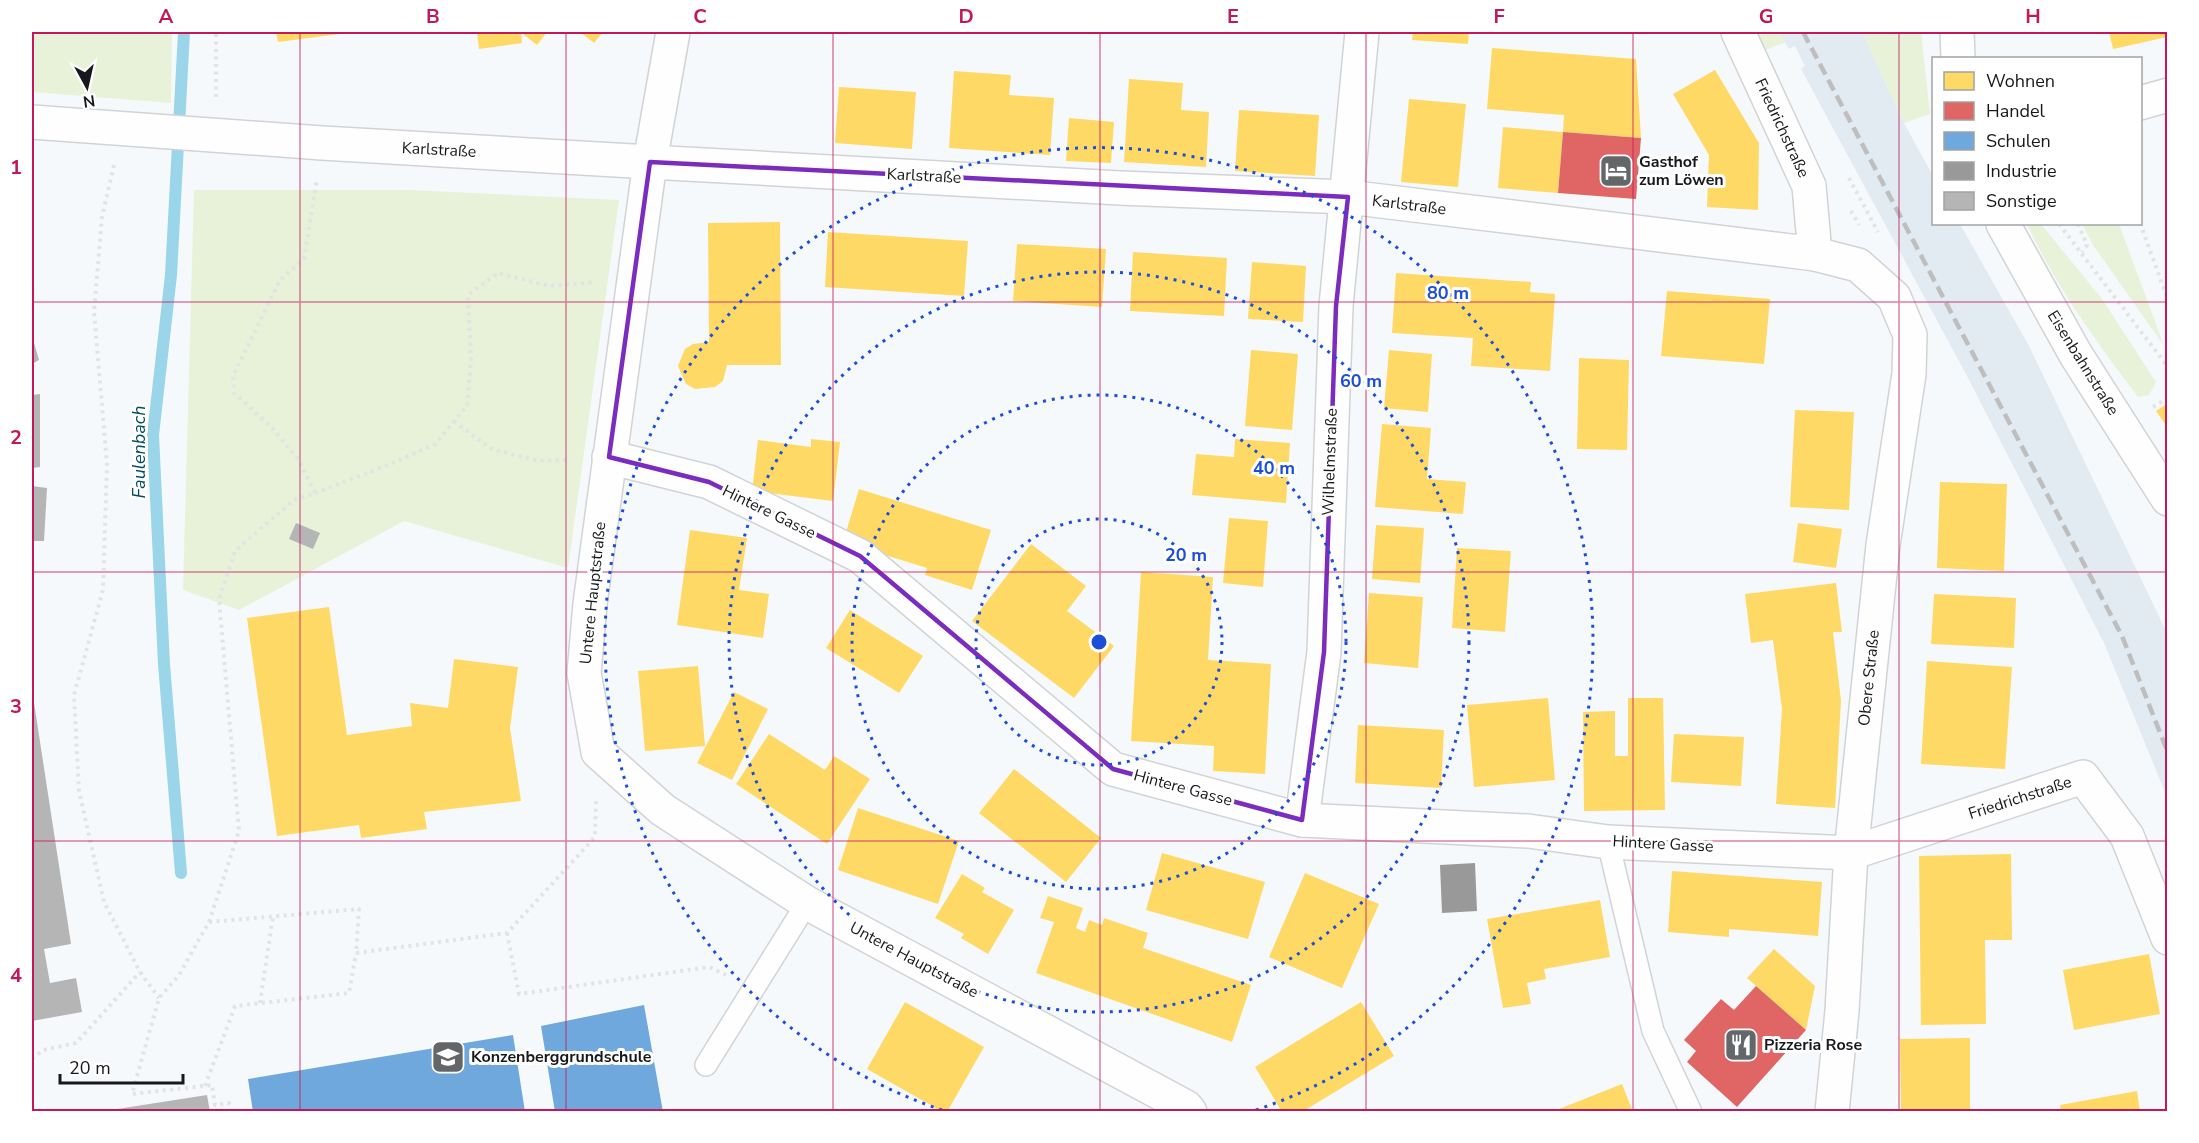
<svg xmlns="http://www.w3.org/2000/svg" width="2199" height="1143" viewBox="0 0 2199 1143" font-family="'Nunito Sans',sans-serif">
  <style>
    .built { fill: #e2eaf2 }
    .green { fill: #e7f2d9 }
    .homes { fill: #ffd966 }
    .shops { fill: #e06666 }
    .schools { fill: #6fa8dc }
    .industry { fill: #999 }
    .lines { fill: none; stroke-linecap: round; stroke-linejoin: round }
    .stream { stroke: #9bd5e9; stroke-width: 12 }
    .building { fill: #b5b5b6 }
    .lane-casing { stroke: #d1d3d6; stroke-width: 24 }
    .street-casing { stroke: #d1d3d6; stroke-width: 36 }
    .secondary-casing { stroke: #d1d3d6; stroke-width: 36 }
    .path { stroke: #e2e3e4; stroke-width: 4; stroke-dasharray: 3 4.5; stroke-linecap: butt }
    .lane { stroke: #fefeff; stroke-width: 21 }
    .street { stroke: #fefeff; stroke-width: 33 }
    .secondary { stroke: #fefeff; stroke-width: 33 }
    .rail { stroke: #bebebf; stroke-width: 4.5; stroke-dasharray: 12 6; stroke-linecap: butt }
    .marked { fill: none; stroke: #7b2cbf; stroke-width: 4.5; stroke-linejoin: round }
    .grid { fill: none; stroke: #c2185b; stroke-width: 1.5; stroke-opacity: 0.55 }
    .ring { fill: none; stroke: #1d4ed8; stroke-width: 3; stroke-dasharray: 3 6 }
    .labels { text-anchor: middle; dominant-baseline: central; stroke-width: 6; stroke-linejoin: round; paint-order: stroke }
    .street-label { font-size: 16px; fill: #16181b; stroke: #fff }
    .poi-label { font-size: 16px; font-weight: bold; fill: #16181b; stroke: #fff; text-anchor: start }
    .water-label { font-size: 18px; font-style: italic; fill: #004b5e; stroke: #fff }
    .centre { fill: #1d4ed8; stroke: #fff; stroke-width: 3 }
    .ring-label { font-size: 18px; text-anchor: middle; font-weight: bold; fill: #1d4ed8; stroke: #fff; stroke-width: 6; stroke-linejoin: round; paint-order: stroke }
    .neatline { fill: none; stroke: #c2185b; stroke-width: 2 }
    .grid-label { font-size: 20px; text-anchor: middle; font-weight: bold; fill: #c2185b }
  </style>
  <rect width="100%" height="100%" fill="#f6f9fc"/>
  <path class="built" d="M1779,32H1862L1904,123L1933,176L1934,224H1960L2029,346L2167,633V797L2104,643L1967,376L1801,69L1805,66L1795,46L1789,49Z"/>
  <g class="green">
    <path d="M32,32H172L171,103L32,92Z"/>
    <path d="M1752,32H1779L1786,42L1763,51Z"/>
    <path d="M1862,32H1921L1930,114L1904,123Z"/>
    <path d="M194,190H409L619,200L568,568L404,521L239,610L183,590Z"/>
    <path d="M2027,224H2041L2102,299L2156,382L2149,395L2138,397C2096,342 2056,286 2027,224Z"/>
    <path d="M2082,224H2119L2164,346L2093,245Z"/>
  </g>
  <g class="homes">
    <path d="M276,32H347V33L278,42Z"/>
    <path d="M477,32H521L522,43L479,49Z"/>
    <path d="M524,32H547L537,45L524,35Z"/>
    <path d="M580,32H603L594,43Z"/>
    <path d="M1413,32H1469L1468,44L1412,40Z"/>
    <rect x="1568" y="32" width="58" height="2"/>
    <path d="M2109,32H2165L2167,37L2113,49Z"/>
    <path d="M1492,48L1636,59L1641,138L1563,132L1558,193L1498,188L1503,127L1563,132L1564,115L1487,109Z"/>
    <path d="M1715,70L1759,143L1758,210L1707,207L1709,155L1673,94Z"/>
    <path d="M954,71L1011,75L1009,95L1054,98L1050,155L949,148Z"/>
    <path d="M1129,79L1183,83L1181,110L1209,112L1206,167L1124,162Z"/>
    <path d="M839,87L916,92L912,149L835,143Z"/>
    <path d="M1409,99L1466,104L1458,187L1401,182Z"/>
    <path d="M1239,110L1319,115L1315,176L1235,171Z"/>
    <path d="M1069,118L1114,122L1111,163L1066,161Z"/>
    <path d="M780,222L781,365H727L723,381L715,387L695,389L686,384L678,366L685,349L693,344L709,342L708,223Z"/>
    <path d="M828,232L968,241L964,296L825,287Z"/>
    <path d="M1017,244L1106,249L1102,307L1013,301Z"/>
    <path d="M1133,252L1227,258L1224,316L1130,311Z"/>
    <path d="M1252,262L1306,266L1303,322L1248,319Z"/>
    <path d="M1396,273L1531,282L1530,292L1555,294L1550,371L1471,366L1473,338L1392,333Z"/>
    <path d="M1667,291L1770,299L1764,364L1661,356Z"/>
    <path d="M1251,350L1298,354L1292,430L1245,426Z"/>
    <path d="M1389,350L1432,354L1428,412L1384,408Z"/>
    <path d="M1579,358L1629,360L1627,450L1577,449Z"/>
    <path d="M2168,403V428L2156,411Z"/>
    <path d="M1795,410L1854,412L1849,510L1790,507Z"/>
    <path d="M1382,424L1431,428L1427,479L1466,482L1463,514L1375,507Z"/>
    <path d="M811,439L840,442L833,501L752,491L758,440L811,447Z"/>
    <path d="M1235,439L1290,443L1286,503L1192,495L1196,454L1234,457Z"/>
    <path d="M1940,482L2007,484L2004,571L1937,568Z"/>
    <path d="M859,489L991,530L972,590L925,575L927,568L843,542Z"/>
    <path d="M1229,518L1268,521L1263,587L1223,583Z"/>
    <path d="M1798,523L1842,529L1836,568L1793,562Z"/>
    <path d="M1376,525L1424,528L1420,583L1372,579Z"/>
    <path d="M690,530L747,538L739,590L769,594L763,638L677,625Z"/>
    <path d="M1031,544L1086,586L1067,611L1114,646L1074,698L972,621Z"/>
    <path d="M1457,548L1511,551L1505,632L1452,628Z"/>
    <path d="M1141,572L1213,577L1208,660L1271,664L1265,774L1213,771L1214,746L1131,741Z"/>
    <path d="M1836,583L1842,632H1833L1841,701L1835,808L1776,804L1782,709L1773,640L1751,643L1745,594Z"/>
    <path d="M1369,593L1423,597L1418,668L1364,663Z"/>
    <path d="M1934,594L2016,598L2014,648L1931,644Z"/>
    <path d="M329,607L347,735L412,726L410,703L448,708L454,659L518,667L510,728L521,801L424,812L427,829L361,838L359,825L277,836L247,618Z"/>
    <path d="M850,610L923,656L899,693L826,648Z"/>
    <path d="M1927,661L2012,667L2005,769L1921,764Z"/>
    <path d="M698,666L705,746L645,751L638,671Z"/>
    <path d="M734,692L768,709L732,780L697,763Z"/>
    <path d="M1548,698L1555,780L1474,787L1467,705Z"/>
    <path d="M1628,698H1663L1665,810L1584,811L1583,712L1615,711V756H1628Z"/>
    <path d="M1358,725L1444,730L1441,788L1355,783Z"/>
    <path d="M769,734L825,770L834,756L870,779L827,844L736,784Z"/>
    <path d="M1674,734L1744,737L1741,786L1671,782Z"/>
    <path d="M1014,769L1101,838L1066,882L979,813Z"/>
    <path d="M858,808L959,841L938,904L838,870Z"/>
    <path d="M1162,853L1265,882L1248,939L1146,910Z"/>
    <path d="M2011,854L2012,940H1985L1986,1024L1921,1025L1919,856Z"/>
    <path d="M1672,871L1822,882L1818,936L1729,929V937L1668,932Z"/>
    <path d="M1305,873L1379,904L1342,988L1269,957Z"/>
    <path d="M962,874L985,888L982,892L1014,910L988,954L961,938L964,934L935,918Z"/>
    <path d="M1048,896L1083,908L1076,928L1085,932L1089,920L1102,925L1104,918L1148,933L1143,948L1251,985L1232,1042L1036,973L1054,922L1040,918Z"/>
    <path d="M1600,900L1610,957L1544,969L1546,979L1527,983L1531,1004L1503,1008L1487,919Z"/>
    <path d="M1774,949L1815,986L1806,1030L1747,978Z"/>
    <path d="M2149,954L2160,1014L2074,1030L2063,970Z"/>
    <path d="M905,1002L984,1047L947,1112H943L867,1069Z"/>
    <path d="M1361,1002L1394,1056L1302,1112H1282L1255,1067Z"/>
    <path d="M1970,1038V1112H1901L1900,1039Z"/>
    <path d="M1622,1084L1633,1112H1554V1111Z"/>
    <path d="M2137,1091L2140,1112H2061L2060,1105Z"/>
  </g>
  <g class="shops">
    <path d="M1563,132L1641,138L1636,199L1558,193Z"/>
    <path d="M1756,986L1806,1030L1737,1107L1687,1062L1696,1051L1684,1040L1721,999L1734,1010Z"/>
  </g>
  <g class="schools">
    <path d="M644,1005L663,1112H555L541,1026Z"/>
    <path d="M513,1035L525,1112H253L248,1079Z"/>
  </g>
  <path class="industry" d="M1475,863L1477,911L1442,913L1440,865Z"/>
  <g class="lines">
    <path class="stream" d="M181,873L164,664L153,435L171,275L184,32"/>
  </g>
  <g class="building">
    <path d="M32,336L39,360L32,364Z"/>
    <path d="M40,394V467L32,468V395Z"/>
    <path d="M32,486L47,488L44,541H32Z"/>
    <path d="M296,523L320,533L313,549L289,539Z"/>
    <path d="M33,696L71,944L44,949L50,983L76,978L82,1012L32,1021Z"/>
    <path d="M207,1095L210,1112H111V1110Z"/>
  </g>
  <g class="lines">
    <g class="lane-casing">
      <g id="lane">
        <path d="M1608,842L1653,1031L1691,1112"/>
        <path d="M706,1065L807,903"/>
      </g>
    </g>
    <g class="street-casing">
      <g id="street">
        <path d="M673,32L650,162L590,604L584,673L598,752L663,810L807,903L1186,1107L1190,1112"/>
        <path d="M1738,32L1809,186L1815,254"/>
        <path d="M2140,103L2168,95"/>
        <path d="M32,122L322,143L650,162L1120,188L1348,197L1815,254L1858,265L1894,297L1910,335L1909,374L1883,545L1851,853L1842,1011L1832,1112"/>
        <path d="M609,457L709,482L860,556L1113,769L1302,820L1528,831L1608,842L1851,853L2083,777L2127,836L2168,938"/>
        <path d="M1302,820L1324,652L1336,306L1362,32"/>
      </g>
    </g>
    <g class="secondary-casing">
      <g id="secondary">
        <path d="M1957,32L1958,58"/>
        <path d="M2003,224L2076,355L2168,499"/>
      </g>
    </g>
    <g class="path">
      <path d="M216,97V32"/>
      <path d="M114,165L102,217L94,312L107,464L103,590L74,695L79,791L104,902L140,972L159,998"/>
      <path d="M1849,178L1878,232"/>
      <path d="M1851,211L1859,225"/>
      <path d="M2140,223L2168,300"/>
      <path d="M2059,224L2168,367"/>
      <path d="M2078,224L2087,245L2082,252"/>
      <path d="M2153,407L2168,398"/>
      <path d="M454,421L491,449L539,461L571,460"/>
      <path d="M315,493L388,465L435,444L467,406L471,360L468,295L498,273L549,286L596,282"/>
      <path d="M209,922L359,909L356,953L507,933L595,837L596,800"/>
      <path d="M507,933L519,994L709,967L726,975"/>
      <path d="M260,1003L273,916"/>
      <path d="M32,1059L43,1050L76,1043L140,972"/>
      <path d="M205,1086L235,1006L349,993L356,953"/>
      <path d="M230,1112L229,1103L215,1105L212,1085L132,1094L159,998L179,975L209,922L239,831L219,599L235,551L294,500L315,493L298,459L272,428L234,393L233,376L280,280L304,259L317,179"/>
    </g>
    <use href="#lane" class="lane"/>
    <use href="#street" class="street"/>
    <use href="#secondary" class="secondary"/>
    <path class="rail" d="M1803,32L2122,636L2168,753"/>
  </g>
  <path class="marked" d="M650,162L1348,197L1336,306L1324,652L1302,820L1113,769L860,556L709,482L609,457Z"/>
  <path class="grid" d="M300,32V1112M566,32V1112M833,32V1112M1100,32V1112M1366,32V1112M1633,32V1112M1899,32V1112M32,302H2168M32,572H2168M32,841H2168"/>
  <g class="ring">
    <circle cx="1099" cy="642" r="123"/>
    <circle cx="1099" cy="642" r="247"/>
    <circle cx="1099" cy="642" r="370"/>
    <path d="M942 1110A494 494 0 1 1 1256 1110"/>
  </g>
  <defs>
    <g id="hotel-square" transform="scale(1.725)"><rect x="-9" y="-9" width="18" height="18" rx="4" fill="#64676a" stroke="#fff"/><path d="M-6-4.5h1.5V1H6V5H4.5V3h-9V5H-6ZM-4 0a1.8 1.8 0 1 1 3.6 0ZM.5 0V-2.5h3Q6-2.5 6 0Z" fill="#fff"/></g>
    <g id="restaurant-square" transform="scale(1.725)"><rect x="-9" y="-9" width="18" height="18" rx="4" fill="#64676a" stroke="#fff"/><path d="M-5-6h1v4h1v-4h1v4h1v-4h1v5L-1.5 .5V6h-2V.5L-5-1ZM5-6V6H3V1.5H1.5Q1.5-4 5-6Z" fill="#fff"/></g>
    <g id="school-square" transform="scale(1.725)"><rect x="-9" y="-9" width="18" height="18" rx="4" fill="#64676a" stroke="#fff"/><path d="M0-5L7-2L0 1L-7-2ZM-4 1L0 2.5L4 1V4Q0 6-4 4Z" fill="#fff"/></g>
  </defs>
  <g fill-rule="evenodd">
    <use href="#hotel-square" x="1616" y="171"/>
    <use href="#restaurant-square" x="1741" y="1045"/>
    <use href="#school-square" x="448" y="1057"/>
  </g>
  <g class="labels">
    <g class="street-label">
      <text transform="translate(1782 128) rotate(65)">Friedrichstraße</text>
      <text transform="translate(439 150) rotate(3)">Karlstraße</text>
      <text transform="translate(924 176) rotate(3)">Karlstraße</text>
      <text transform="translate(1409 205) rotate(7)">Karlstraße</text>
      <text transform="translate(2083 363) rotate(58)">Eisenbahnstraße</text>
      <text transform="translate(1330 462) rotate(-88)">Wilhelmstraße</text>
      <text transform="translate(769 512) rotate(26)">Hintere Gasse</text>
      <text transform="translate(593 593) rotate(-84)">Untere Hauptstraße</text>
      <text transform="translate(1869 678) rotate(-84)">Obere Straße</text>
      <text transform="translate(1183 788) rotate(15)">Hintere Gasse</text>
      <text transform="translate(2020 798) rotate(-18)">Friedrichstraße</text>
      <text transform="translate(1663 844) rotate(3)">Hintere Gasse</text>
      <text transform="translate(914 960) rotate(28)">Untere Hauptstraße</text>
    </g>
    <g class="poi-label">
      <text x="1639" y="162">Gasthof<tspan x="1639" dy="18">zum Löwen</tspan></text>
      <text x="1764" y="1045">Pizzeria Rose</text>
      <text x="471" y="1057">Konzenberggrundschule</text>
    </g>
    <g class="water-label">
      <text transform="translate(139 452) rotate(-90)">Faulenbach</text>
    </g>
  </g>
  <circle cx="1099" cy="642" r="9" class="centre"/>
  <g class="ring-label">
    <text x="1448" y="299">80 m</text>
    <text x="1361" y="387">60 m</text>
    <text x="1274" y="474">40 m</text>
    <text x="1186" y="561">20 m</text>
  </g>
  <rect width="2199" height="1143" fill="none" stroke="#ffffff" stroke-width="66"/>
  <rect x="1932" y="57" width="210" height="168" fill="#ffffff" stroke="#a2a3a4" stroke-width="1.5"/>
  <rect x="1944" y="72" width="30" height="18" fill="#ffd966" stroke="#a2a3a4" stroke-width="1.5"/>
  <text x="1986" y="87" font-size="18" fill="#16181b">Wohnen</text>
  <rect x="1944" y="102" width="30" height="18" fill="#e06666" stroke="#a2a3a4" stroke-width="1.5"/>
  <text x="1986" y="117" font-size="18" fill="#16181b">Handel</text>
  <rect x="1944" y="132" width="30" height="18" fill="#6fa8dc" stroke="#a2a3a4" stroke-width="1.5"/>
  <text x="1986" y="147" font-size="18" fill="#16181b">Schulen</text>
  <rect x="1944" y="162" width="30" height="18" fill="#999999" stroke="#a2a3a4" stroke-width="1.5"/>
  <text x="1986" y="177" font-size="18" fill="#16181b">Industrie</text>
  <rect x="1944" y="192" width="30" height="18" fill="#b5b5b6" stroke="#a2a3a4" stroke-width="1.5"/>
  <text x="1986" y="207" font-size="18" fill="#16181b">Sonstige</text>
  <g transform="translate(87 87) rotate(172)" stroke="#ffffff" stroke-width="4.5" paint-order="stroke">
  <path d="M0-4.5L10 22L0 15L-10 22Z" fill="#16181b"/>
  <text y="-9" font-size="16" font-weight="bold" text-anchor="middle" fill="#16181b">N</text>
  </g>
  <path d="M60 1074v9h123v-9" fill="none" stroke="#16181b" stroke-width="3"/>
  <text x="69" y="1074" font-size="18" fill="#16181b" stroke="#ffffff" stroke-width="4.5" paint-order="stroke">20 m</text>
  <rect x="33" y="33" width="2133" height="1077" class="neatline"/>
  <g class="grid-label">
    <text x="166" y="23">A</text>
    <text x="433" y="23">B</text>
    <text x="700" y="23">C</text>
    <text x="966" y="23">D</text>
    <text x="1233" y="23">E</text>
    <text x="1499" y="23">F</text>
    <text x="1766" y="23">G</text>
    <text x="2033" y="23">H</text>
    <text x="16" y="174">1</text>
    <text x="16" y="444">2</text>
    <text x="16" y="713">3</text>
    <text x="16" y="982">4</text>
  </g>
</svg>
